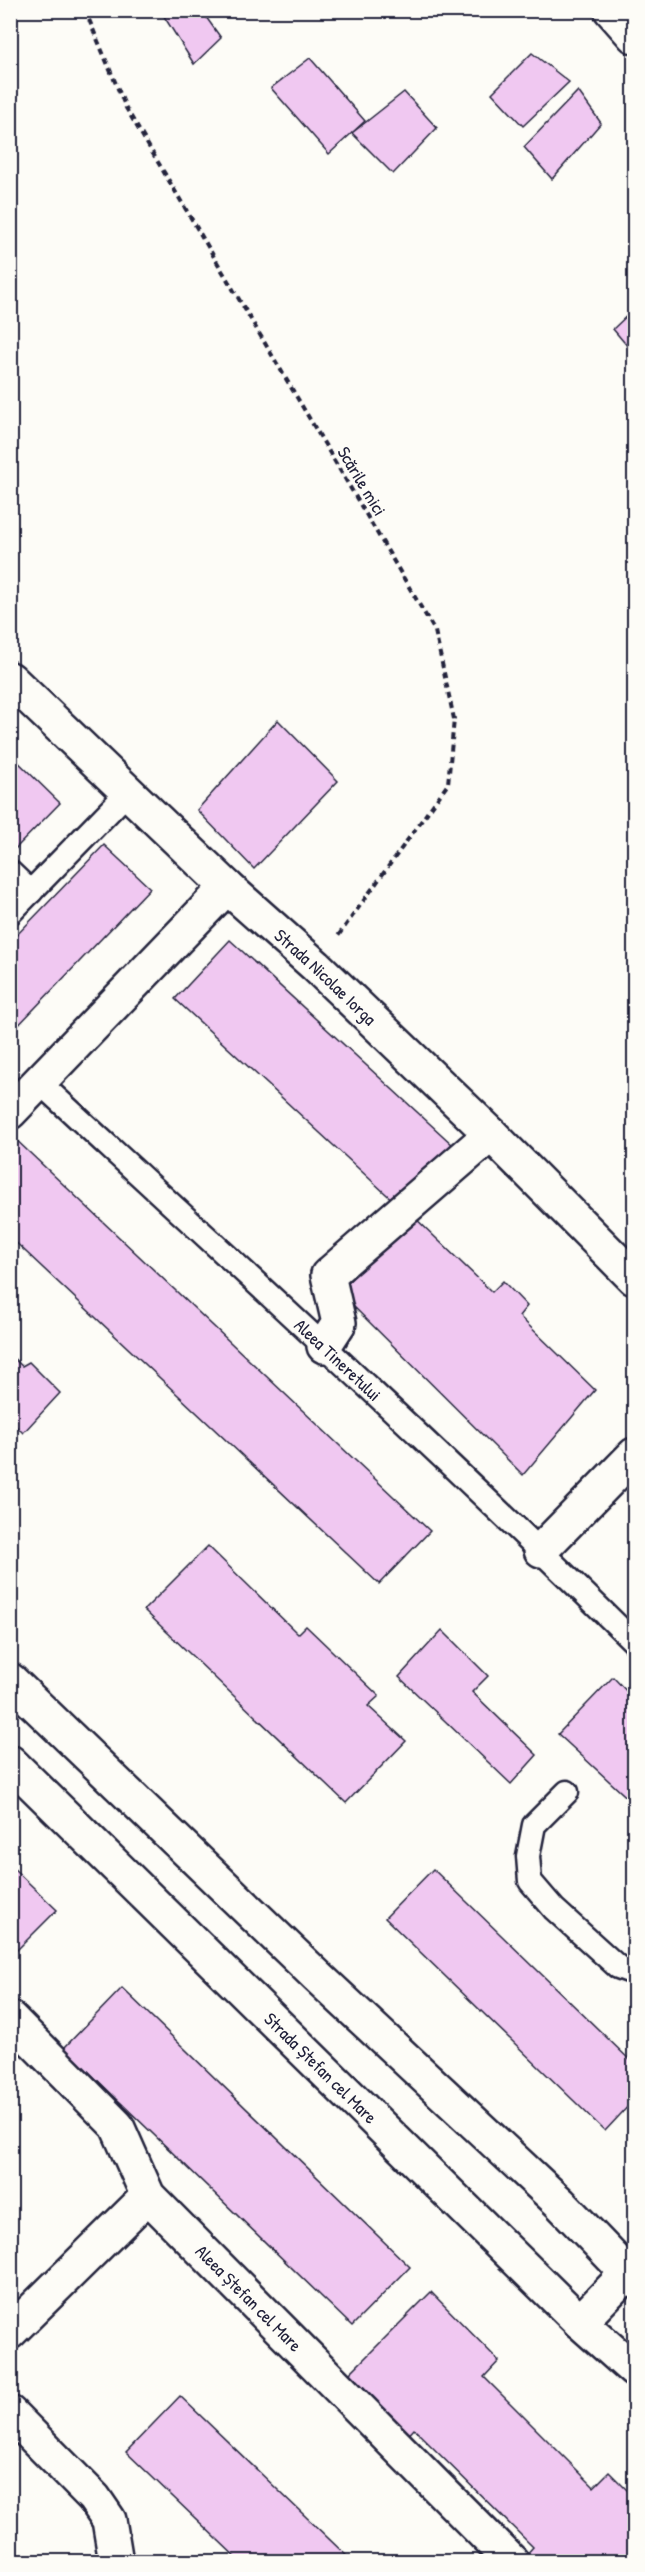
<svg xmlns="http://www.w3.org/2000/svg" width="645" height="2572" viewBox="0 0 645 2572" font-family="'Patrick Hand',sans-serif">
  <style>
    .building { fill: #f0c8f1; stroke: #22223b; stroke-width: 1.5 }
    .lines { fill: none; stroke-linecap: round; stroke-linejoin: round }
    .lane-casing { stroke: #22223b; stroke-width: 27 }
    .street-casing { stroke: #22223b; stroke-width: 38 }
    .secondary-casing { stroke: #22223b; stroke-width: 38 }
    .path { stroke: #22223b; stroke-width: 4; stroke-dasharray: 6 4.5; stroke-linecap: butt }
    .lane { stroke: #fdfcf7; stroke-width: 22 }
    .street { stroke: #fdfcf7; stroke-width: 33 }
    .secondary { stroke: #fdfcf7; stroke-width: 33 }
    .labels { text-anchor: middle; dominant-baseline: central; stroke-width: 5; stroke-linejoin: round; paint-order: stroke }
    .street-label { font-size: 18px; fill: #22223b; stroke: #fdfcf7 }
  </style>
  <rect width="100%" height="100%" fill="#fdfcf7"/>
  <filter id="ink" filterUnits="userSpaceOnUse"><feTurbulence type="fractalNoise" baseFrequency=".0167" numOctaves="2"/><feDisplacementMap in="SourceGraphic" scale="12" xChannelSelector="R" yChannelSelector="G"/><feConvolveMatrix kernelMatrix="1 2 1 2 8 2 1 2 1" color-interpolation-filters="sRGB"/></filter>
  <g filter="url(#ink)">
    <g class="building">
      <path d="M160,10H201L221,38L194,64Z"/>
      <path d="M532,53L569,82L523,126L492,93Z"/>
      <path d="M310,58L365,121L329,154L271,88Z"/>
      <path d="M578,91L601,123L552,179L524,147Z"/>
      <path d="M404,92L437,128L393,174L352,133Z"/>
      <path d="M634,309V354L613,329Z"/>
      <path d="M278,720L338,781L254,869L197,810Z"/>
      <path d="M10,754L60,803L13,851L10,849Z"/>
      <path d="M104,845L150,888L10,1034V942Z"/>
      <path d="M230,940L454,1146L399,1206L175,999Z"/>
      <path d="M11,1135L430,1531L379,1584L10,1237Z"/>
      <path d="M411,1214L492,1292L503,1281L527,1306L519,1316L595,1390L523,1475L339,1292Z"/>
      <path d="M10,1355L22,1366L29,1362L60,1393L23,1433L12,1422L10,1424Z"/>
      <path d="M208,1546L298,1634L306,1626L379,1696L368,1706L406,1741L346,1803L144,1610Z"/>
      <path d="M442,1630L488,1676L472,1692L537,1755L511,1784L399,1677Z"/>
      <path d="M613,1677L634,1699V1804L558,1734Z"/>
      <path d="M10,1865L57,1910L10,1957Z"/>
      <path d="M433,1869L634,2064V2100L605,2131L385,1918Z"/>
      <path d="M122,1988L410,2267L352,2326L64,2048Z"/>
      <path d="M431,2292L499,2361L484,2377L594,2487L609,2472L634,2497V2562H528L524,2557L533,2547L414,2429L406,2438L345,2378Z"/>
      <path d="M180,2396L353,2562H241L126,2452Z"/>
    </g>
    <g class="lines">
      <g class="lane-casing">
        <g id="lane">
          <path d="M10,872L31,892"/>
          <path d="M10,913L128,792"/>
          <path id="s1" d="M39,1082C239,1267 440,1451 634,1642"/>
          <path d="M567,1792L534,1825L528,1856L530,1881L554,1909L618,1967L634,1973"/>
        </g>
      </g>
      <g class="street-casing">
        <g id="street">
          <path d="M611,10L634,36"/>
          <path id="s2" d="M10,679L227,887L316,966L491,1134L634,1278"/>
          <path d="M10,1112L227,887"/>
          <path d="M324,1346L339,1323L328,1275L491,1134"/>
          <path d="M541,1550L634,1455"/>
          <path id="s3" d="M10,2018L117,2126L148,2196L512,2562"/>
          <path d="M580,2322L634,2266"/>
          <path d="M10,2332L148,2196"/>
          <path d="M10,2413L94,2498L109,2520L116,2562"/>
        </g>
      </g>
      <g class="secondary-casing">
        <g id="secondary">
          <path d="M10,1680L319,1978L560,2203L634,2280"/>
          <path id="s4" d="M10,1762L580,2322L634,2370"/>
        </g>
      </g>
      <path class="path" d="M85,10L126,108L435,631L454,719L448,784L338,936"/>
      <use href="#lane" class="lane"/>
      <use href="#street" class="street"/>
      <use href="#secondary" class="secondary"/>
    </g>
  </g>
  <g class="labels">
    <g class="street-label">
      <text transform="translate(362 481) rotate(59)">Scările mici</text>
      <text stroke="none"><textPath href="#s2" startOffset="434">Strada Nicolae Iorga</textPath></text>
      <text stroke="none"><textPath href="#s1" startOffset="408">Aleea Tineretului</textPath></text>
      <text stroke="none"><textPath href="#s4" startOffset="436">Strada Ștefan cel Mare</textPath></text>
      <text stroke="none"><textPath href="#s3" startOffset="372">Aleea Ștefan cel Mare</textPath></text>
    </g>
  </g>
  <rect width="645" height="2572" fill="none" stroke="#fdfcf7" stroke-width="36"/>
  <rect x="18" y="18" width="609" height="2536" fill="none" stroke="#22223b" stroke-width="2" filter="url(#ink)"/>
</svg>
